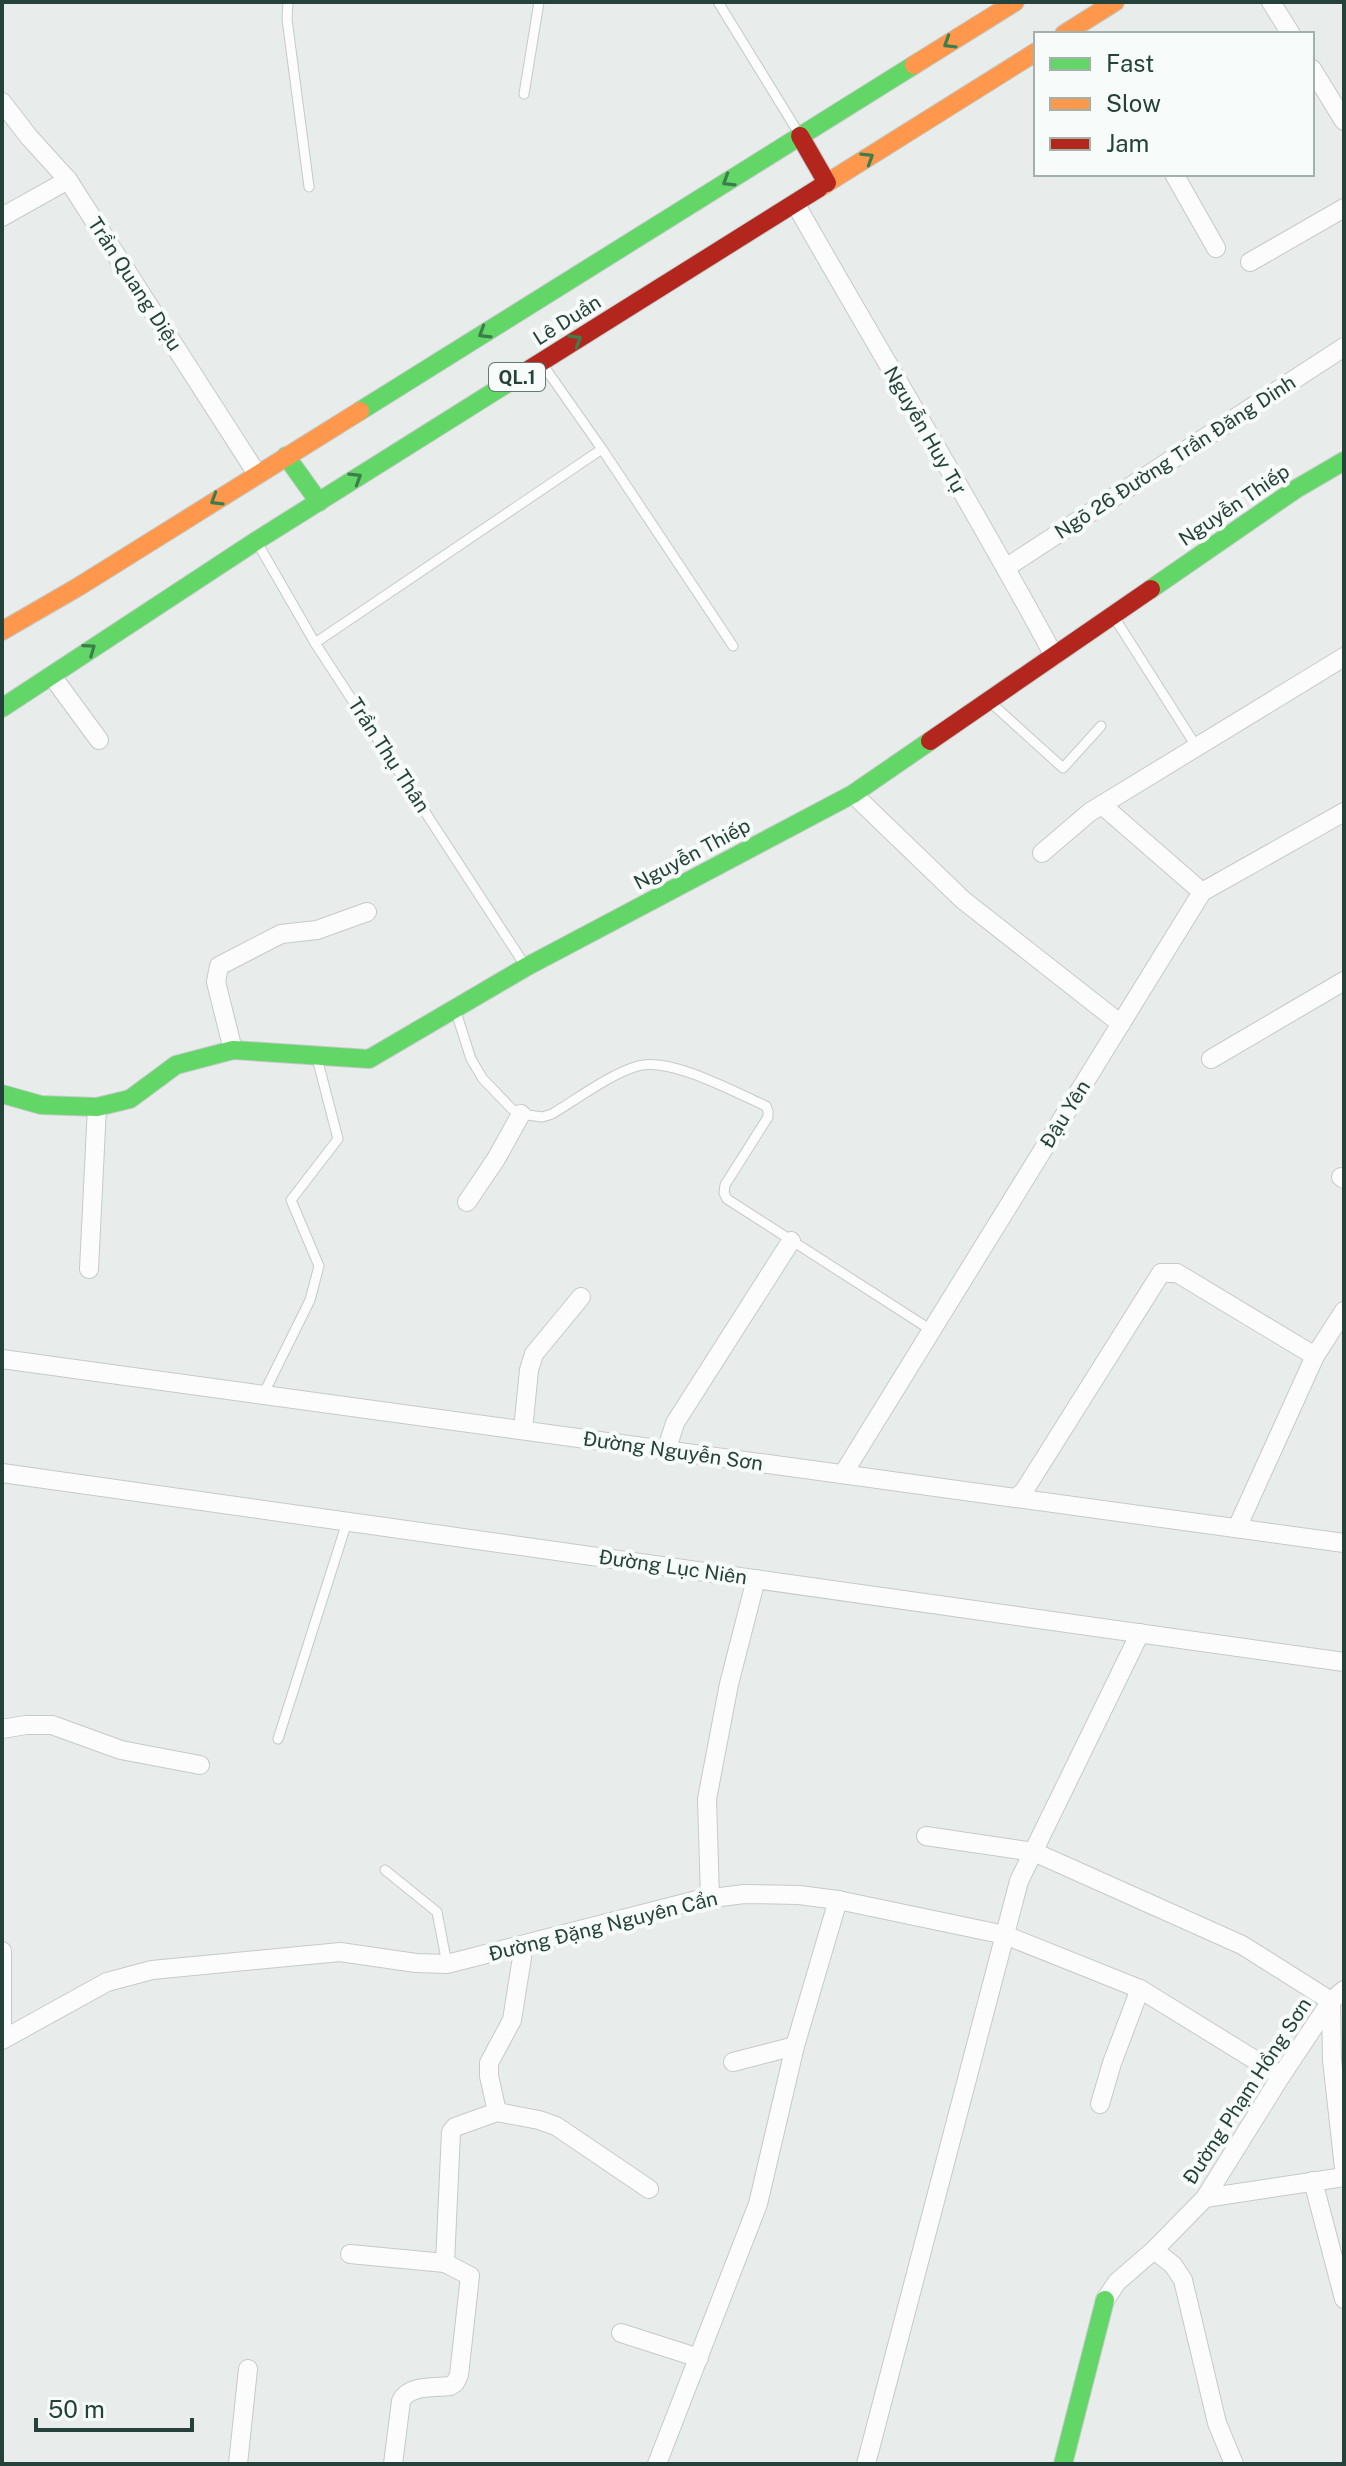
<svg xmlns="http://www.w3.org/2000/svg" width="1346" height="2466" viewBox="0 0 1346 2466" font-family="'Public Sans',sans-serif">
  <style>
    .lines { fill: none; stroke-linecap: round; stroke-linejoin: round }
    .lane-casing { stroke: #c5cac8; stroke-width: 11 }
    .street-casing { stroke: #c5cac8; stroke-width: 20 }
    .fast-casing { stroke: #c3cbc8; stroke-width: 20 }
    .slow-casing { stroke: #c3cbc8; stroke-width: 20 }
    .jam-casing { stroke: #c3cbc8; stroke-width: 20 }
    .lane { stroke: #fcfcfc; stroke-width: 9 }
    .street { stroke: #fcfcfc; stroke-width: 18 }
    .fast { stroke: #63d668; stroke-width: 18 }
    .slow { stroke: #ff974d; stroke-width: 18 }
    .jam { stroke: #b3261e; stroke-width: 18 }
    .oneway { stroke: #3d7d4c }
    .labels { text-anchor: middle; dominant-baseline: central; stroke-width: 8; stroke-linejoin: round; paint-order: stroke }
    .shield { fill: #f7fbf9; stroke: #637a73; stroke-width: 2 }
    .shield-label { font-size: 18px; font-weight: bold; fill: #24423a }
    .street-label { font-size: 20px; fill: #24423a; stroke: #f7fbf9 }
  </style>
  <rect width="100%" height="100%" fill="#e8edeb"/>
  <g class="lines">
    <g class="lane-casing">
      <g id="lane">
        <path d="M288,2L287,19L309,187"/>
        <path d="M718,2L798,132"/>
        <path d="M524,94L539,2"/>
        <path d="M543,365L602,449L733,646"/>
        <path d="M258,544L315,643L526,967"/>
        <path d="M1114,617L1196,746"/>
        <path d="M315,643L602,449"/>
        <path d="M989,701L1063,768L1101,726"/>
        <path d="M456,1012L471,1059L483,1079L512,1109L521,1114L542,1117L552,1114C577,1099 612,1073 638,1066C671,1057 734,1092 766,1106L768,1111V1117L725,1185L724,1193L727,1199L931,1330"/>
        <path d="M263,1395L310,1300L319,1266L291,1200L338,1139L317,1058"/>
        <path d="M278,1739L347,1522"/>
        <path d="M385,1870L437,1912L447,1964"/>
      </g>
    </g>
    <g class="street-casing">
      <g id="street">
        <path d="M1271,2L1291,34"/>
        <path d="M1312,69L1344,121"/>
        <path d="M2,102L29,137L68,180L257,474"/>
        <path d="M1174,174L1216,248"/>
        <path d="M795,203C881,355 972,503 1054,656"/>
        <path d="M2,217L68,180"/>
        <path d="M1250,262L1344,208"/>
        <path d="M1007,567L1344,347"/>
        <path d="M52,676L99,740"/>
        <path d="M853,794L963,900L1121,1024"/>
        <path d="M1102,805L1202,892"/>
        <path d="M1042,853L1090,812L1344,657"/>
        <path d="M233,1050L216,982L219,966L281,934L317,930L367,912"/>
        <path d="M1211,1059L1344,981"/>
        <path d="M1341,1177L1344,1179"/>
        <path d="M467,1202L496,1159L521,1114"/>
        <path d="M89,1269L97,1107"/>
        <path d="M2,1359L1344,1543"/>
        <path d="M523,1430L529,1370L534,1354L581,1297"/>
        <path d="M672,1451L668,1445L675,1423L791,1241"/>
        <path d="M2,1473L1344,1662"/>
        <path d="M843,1474L1202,892L1344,812"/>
        <path d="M1016,1498L1024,1491L1161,1273H1177L1315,1356"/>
        <path d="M1237,1528L1315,1356L1344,1311"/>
        <path d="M2,1729L26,1725H52L121,1750L200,1765"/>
        <path d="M926,1836L1034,1852L1242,1945L1331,2001L1332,2060L1344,2168"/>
        <path d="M710,1898L707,1799L729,1684L756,1579"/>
        <path d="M2,1951V2034"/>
        <path d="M2,2040L107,1982L152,1970L340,1952L416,1963L447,1964L697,1900L744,1894L799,1895L838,1900L1005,1935L1140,1989L1281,2076"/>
        <path d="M733,2062L795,2046"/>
        <path d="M1100,2104L1112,2063L1140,1989"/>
        <path d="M497,2112L489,2076V2063L512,2020L524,1945"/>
        <path d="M1313,2181L1344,2299"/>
        <path d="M1205,2198L1344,2177"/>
        <path d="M1154,2250L1173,2265L1183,2280L1217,2423L1234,2464"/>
        <path d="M350,2254L445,2263"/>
        <path d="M1105,2300L1117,2282L1154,2250L1205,2198L1281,2076L1331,2001L1344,1990"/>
        <path d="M621,2333L699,2358"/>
        <path d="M238,2464L248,2369"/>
        <path d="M393,2464L401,2401C408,2385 434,2388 450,2386L455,2383L459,2375L470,2276L445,2263L451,2132L455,2127L497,2112L539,2120L556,2126L649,2189"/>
        <path d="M657,2464L758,2204L795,2046L838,1900"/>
        <path d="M866,2464L1019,1881L1140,1633"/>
      </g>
    </g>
    <g class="fast-casing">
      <g id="fast">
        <path d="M360,411L914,65"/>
        <path d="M286,456L319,502"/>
        <path d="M1151,589L1296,489L1344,461"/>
        <path d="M2,708L256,541L530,369"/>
        <path d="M2,1094L41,1105L97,1107L130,1099L176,1065L233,1050L369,1059L526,967L853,794L930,741"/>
        <path d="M1063,2464L1105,2300"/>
      </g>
    </g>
    <g class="slow-casing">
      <g id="slow">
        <path d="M1064,34L1115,2"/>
        <path d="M914,65L1015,2"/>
        <path d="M819,188L1036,52"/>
        <path d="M2,631L78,587L360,411"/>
      </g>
    </g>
    <g class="jam-casing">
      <g id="jam">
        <path d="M800,136L827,183"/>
        <path d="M530,369L819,188"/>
        <path d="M930,741L1151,589"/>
      </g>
    </g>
    <use href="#lane" class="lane"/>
    <use href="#street" class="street"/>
    <use href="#fast" class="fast"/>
    <use href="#slow" class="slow"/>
    <use href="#jam" class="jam"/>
  </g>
  <defs><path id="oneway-chevron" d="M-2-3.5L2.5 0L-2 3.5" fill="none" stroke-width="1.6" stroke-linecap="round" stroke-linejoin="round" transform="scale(2)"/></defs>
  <g class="oneway">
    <use href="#oneway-chevron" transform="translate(949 43) rotate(148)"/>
    <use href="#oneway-chevron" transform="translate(868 158) rotate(-32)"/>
    <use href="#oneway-chevron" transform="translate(728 181) rotate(148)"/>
    <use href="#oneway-chevron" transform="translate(484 333) rotate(148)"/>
    <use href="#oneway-chevron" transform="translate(576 340) rotate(-32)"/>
    <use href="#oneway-chevron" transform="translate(356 478) rotate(-32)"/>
    <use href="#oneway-chevron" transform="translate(216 500) rotate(148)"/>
    <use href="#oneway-chevron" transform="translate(90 649) rotate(-35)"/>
  </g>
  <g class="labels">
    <rect class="shield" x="489" y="363" width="56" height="28" rx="6"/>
    <g class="shield-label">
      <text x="517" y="377">QL.1</text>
    </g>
    <g class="street-label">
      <text transform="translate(135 284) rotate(57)">Trần Quang Diệu</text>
      <text transform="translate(567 320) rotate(-32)">Lê Duẩn</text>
      <text transform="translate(925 430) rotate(60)">Nguyễn Huy Tự</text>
      <text transform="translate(1175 457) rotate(-33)">Ngõ 26 Đường Trần Đăng Dinh</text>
      <text transform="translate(1234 505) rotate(-34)">Nguyễn Thiếp</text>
      <text transform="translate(389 755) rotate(57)">Trần Thụ Thân</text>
      <text transform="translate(692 854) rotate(-28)">Nguyễn Thiếp</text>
      <text transform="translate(1065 1114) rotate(-58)">Đậu Yên</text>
      <text transform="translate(673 1451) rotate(8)">Đường Nguyễn Sơn</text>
      <text transform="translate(673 1567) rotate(8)">Đường Lục Niên</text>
      <text transform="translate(603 1926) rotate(-14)">Đường Đặng Nguyên Cẩn</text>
      <text transform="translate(1247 2091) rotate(-57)">Đường Phạm Hồng Sơn</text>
    </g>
  </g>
  <rect width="1346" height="2466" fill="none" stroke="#24423a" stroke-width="8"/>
  <rect x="1034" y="32" width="280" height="144" fill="#f7fbf9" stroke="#a3b1ad" stroke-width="2"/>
  <rect x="1050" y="58" width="40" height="12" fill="#63d668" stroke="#a3b1ad" stroke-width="2"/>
  <text x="1106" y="72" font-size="24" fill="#24423a">Fast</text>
  <rect x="1050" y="98" width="40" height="12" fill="#ff974d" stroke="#a3b1ad" stroke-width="2"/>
  <text x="1106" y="112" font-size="24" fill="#24423a">Slow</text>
  <rect x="1050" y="138" width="40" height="12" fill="#b3261e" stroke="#a3b1ad" stroke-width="2"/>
  <text x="1106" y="152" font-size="24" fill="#24423a">Jam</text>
  <path d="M36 2418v12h156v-12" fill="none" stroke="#24423a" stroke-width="4"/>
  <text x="48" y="2418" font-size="24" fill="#24423a" stroke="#f7fbf9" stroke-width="6" paint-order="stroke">50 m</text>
</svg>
